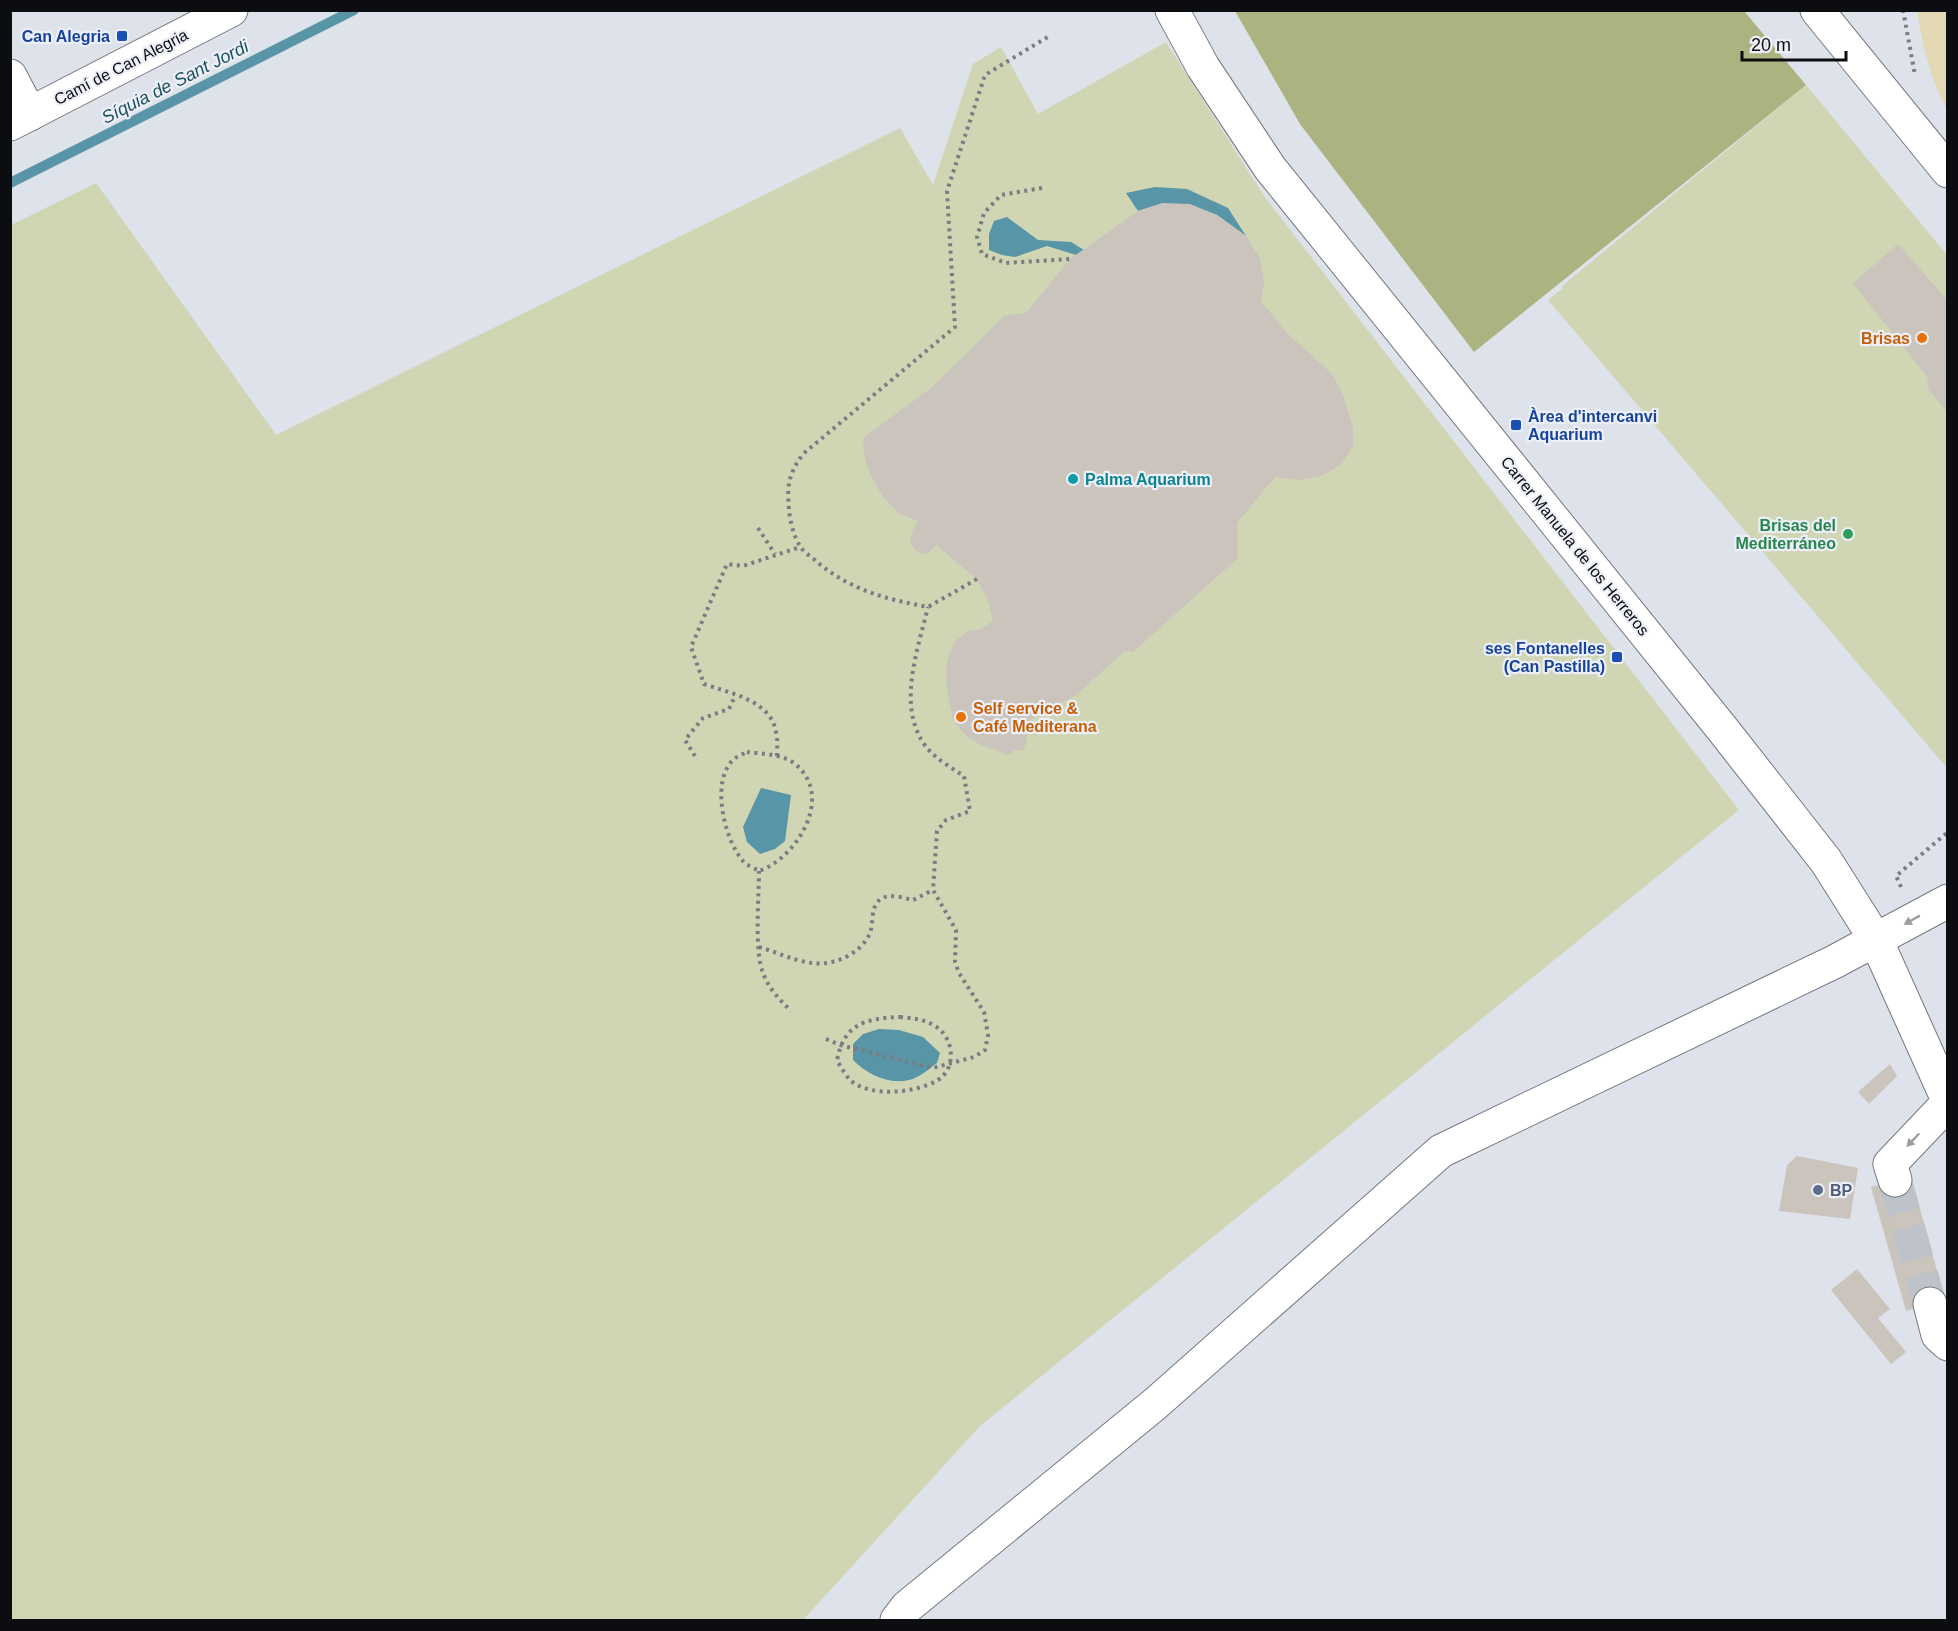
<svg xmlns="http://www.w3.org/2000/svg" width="1958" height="1631" viewBox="0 0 1958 1631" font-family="Helvetica,sans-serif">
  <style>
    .green { fill: #d0d6b4 }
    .forest { fill: #abb381 }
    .sand { fill: #e2d9b4 }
    .water { fill: #5895a7 }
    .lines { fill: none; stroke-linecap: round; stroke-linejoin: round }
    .stream { stroke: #5895a7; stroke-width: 10 }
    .building { fill: #cac4bd }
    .minor-tunnel { stroke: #bec2c9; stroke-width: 33; stroke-dasharray: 33 16; stroke-linecap: butt }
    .minor-casing { stroke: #75787f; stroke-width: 35 }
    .path { stroke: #797c81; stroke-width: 4; stroke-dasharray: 3 4.5; stroke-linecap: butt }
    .minor { stroke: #fff; stroke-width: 33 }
    .oneway { fill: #9e9e9f }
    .transit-dot { fill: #1a4fb4; stroke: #eceff7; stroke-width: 2 }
    .food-dot { fill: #e8710a; stroke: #eceff7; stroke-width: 2 }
    .culture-dot { fill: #0f9aa8; stroke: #eceff7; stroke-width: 2 }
    .leisure-dot { fill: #2e9e5b; stroke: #eceff7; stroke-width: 2 }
    .service-dot { fill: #5c6f8a; stroke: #eceff7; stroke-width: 2 }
    .labels { text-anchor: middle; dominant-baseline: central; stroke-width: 4.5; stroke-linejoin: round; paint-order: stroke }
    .transit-label { font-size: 16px; font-weight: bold; fill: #164399; stroke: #eceff7; text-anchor: end }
    .street-label { font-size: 16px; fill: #0c0d10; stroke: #eceff7 }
    .food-label { font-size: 16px; font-weight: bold; fill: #c56008; stroke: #eceff7; text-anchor: end }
    .culture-label { font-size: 16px; font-weight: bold; fill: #0d838f; stroke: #eceff7; text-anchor: start }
    .leisure-label { font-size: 16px; font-weight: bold; fill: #27864d; stroke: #eceff7; text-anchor: end }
    .service-label { font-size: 16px; font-weight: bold; fill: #4e5e75; stroke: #eceff7; text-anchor: start }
    .water-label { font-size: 18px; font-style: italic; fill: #1c515f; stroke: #eceff7 }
  </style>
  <rect width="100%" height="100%" fill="#dee2ea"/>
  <g class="green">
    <path d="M1166,42L1264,196L1739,810L980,1426L803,1620H11V225L96,183L276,435L900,128L933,185L973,64L1001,47L1038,114Z"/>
    <path d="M1806,85L1947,255V768L1548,300L1563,288L1562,286Z"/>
  </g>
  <path class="forest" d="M1235,11H1744L1806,85L1474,352L1300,124Z"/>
  <path class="sand" d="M1917,11H1947V110C1931,81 1922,44 1917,11Z"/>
  <g class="water">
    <path d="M1155,187L1187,189L1228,208L1246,236L1217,215L1163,203L1138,211L1126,193Z"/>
    <path d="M1007,217L1038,240L1071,242L1084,250L1076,255L1047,246L1015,257L1002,255L989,250V234L994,221Z"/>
    <path d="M761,788L791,795L785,841L775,849L760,854L747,842L743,827Z"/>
    <path d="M879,1029L899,1030L923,1037L940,1053L937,1063C929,1069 919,1078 909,1080C888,1085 867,1074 853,1060V1044L863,1034Z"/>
  </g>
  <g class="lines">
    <path class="stream" d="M10,183L354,10"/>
  </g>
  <g class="building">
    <path d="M1163,203L1190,204L1217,215L1246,236L1260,258L1264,283L1261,301L1286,332L1331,373L1343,394L1353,428V446L1342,463L1322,476L1298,480L1275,477L1237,523L1238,558L1133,652L1125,651L1075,696L1031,719L1024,750H1015L1008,755L979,744L965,735L953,719L947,689L946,667L949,654L956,640L968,631L981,629L993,621L988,601L977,579L936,545L930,552L921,554L914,549L910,541L913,529L918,521L900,514L884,498L873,480L865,460L863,438L931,388L1004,316L1026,313L1070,259L1138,211Z"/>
    <path d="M1898,244L1948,301V413L1929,390L1927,377L1853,283Z"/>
    <path d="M1890,1064L1897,1076L1869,1104L1858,1092Z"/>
    <path d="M1797,1156L1858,1168L1850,1219L1779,1211L1787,1165Z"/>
    <path d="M1911,1176L1945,1300L1906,1311L1871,1187Z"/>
    <path d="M1857,1269L1890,1309L1878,1318L1906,1352L1891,1364L1831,1290Z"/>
  </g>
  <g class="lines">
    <path class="minor-tunnel" d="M1895,1180L1930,1304"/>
    <g class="minor-casing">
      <g id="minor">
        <path d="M1172,10L1203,67L1270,168L1724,731L1826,861L1876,940L1948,1100"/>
        <path d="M1817,10L1948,171"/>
        <path d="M10,76L30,114"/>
        <path d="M10,124L231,10"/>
        <path d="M1895,1180L1890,1164L1948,1103"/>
        <path d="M1930,1304L1938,1335L1948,1344"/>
        <path d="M897,1620L907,1607L1155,1404L1441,1151L1834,962L1948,901"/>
      </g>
    </g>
    <g class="path">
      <path d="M1903,10L1915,75"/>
      <path d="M1042,188L1001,195L984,213L977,237L982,254L1006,263L1070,259"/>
      <path d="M758,528L775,554"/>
      <path d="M977,579L928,607C885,599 851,590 817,562C812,557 803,552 800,546C794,537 790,521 789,510C787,485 788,475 803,454L955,327L947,191L985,75L1051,35"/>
      <path d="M747,752C762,754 783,754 795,764C835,796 797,858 759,871C754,868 746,865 743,861C724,839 710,780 734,759C738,756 743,754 747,752Z"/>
      <path d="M695,756L685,740L703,718L729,709L735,696"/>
      <path d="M777,756C777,748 778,739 776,732C771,700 729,693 704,684L691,647L727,564L743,566L800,547"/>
      <path d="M759,871C759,897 754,950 763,973C769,989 779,999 791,1011"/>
      <path d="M1901,887L1896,876L1948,832"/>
      <path d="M759,947C776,952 795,961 812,963C834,966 861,954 870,933C874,922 870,906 881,899C890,893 903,898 913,900L933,890"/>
      <path d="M900,1017C912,1018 924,1019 935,1026C954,1037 957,1068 938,1080C916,1093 870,1098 850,1080C845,1075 841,1066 837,1061C843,1024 866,1018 900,1017Z"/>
      <path d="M826,1039L840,1045L933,1068L974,1057L985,1050L988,1035L984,1012L959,973L955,962L956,930L933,890L937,831L946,820L970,811L964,776C950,767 934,758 924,744C897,704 918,649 928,607"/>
    </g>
    <use href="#minor" class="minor"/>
  </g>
  <defs><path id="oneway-solid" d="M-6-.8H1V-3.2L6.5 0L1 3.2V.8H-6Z" transform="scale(1.5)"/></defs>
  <g class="oneway">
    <use href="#oneway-solid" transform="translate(1912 920) rotate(151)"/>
    <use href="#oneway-solid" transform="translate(1913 1140) rotate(134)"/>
  </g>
  <g class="transit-dot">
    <rect x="116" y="30" width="12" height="12" rx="3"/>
    <rect x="1510" y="419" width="12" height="12" rx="3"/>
    <rect x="1611" y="651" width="12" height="12" rx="3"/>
  </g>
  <g class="food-dot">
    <circle cx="1922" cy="338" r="6"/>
    <circle cx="961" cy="717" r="6"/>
  </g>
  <circle class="culture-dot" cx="1073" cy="479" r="6"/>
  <circle class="leisure-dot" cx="1848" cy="534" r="6"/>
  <circle class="service-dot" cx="1818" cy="1190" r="6"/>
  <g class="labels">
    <g class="transit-label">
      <text x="110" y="36">Can Alegria</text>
      <text x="1528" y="416" text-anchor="start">Àrea d'intercanvi<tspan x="1528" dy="18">Aquarium</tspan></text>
      <text x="1605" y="648">ses Fontanelles<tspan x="1605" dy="18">(Can Pastilla)</tspan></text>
    </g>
    <g class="street-label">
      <text transform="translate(121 67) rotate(-27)">Camí de Can Alegria</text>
      <text transform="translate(1575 546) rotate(51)">Carrer Manuela de los Herreros</text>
    </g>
    <g class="food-label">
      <text x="1910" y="338">Brisas</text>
      <text x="973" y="708" text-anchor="start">Self service &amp;<tspan x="973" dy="18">Café Mediterana</tspan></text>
    </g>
    <g class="culture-label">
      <text x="1085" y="479">Palma Aquarium</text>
    </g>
    <g class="leisure-label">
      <text x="1836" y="525">Brisas del<tspan x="1836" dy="18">Mediterráneo</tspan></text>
    </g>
    <g class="service-label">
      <text x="1830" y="1190">BP</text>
    </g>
    <g class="water-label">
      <text transform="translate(175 82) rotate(-27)">Síquia de Sant Jordi</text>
    </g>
  </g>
  <rect width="1958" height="1631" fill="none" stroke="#0c0d10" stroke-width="24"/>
  <path d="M1742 51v9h104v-9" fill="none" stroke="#0c0d10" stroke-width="3"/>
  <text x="1751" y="51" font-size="18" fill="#0c0d10" stroke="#eceff7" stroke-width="4.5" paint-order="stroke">20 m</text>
</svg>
